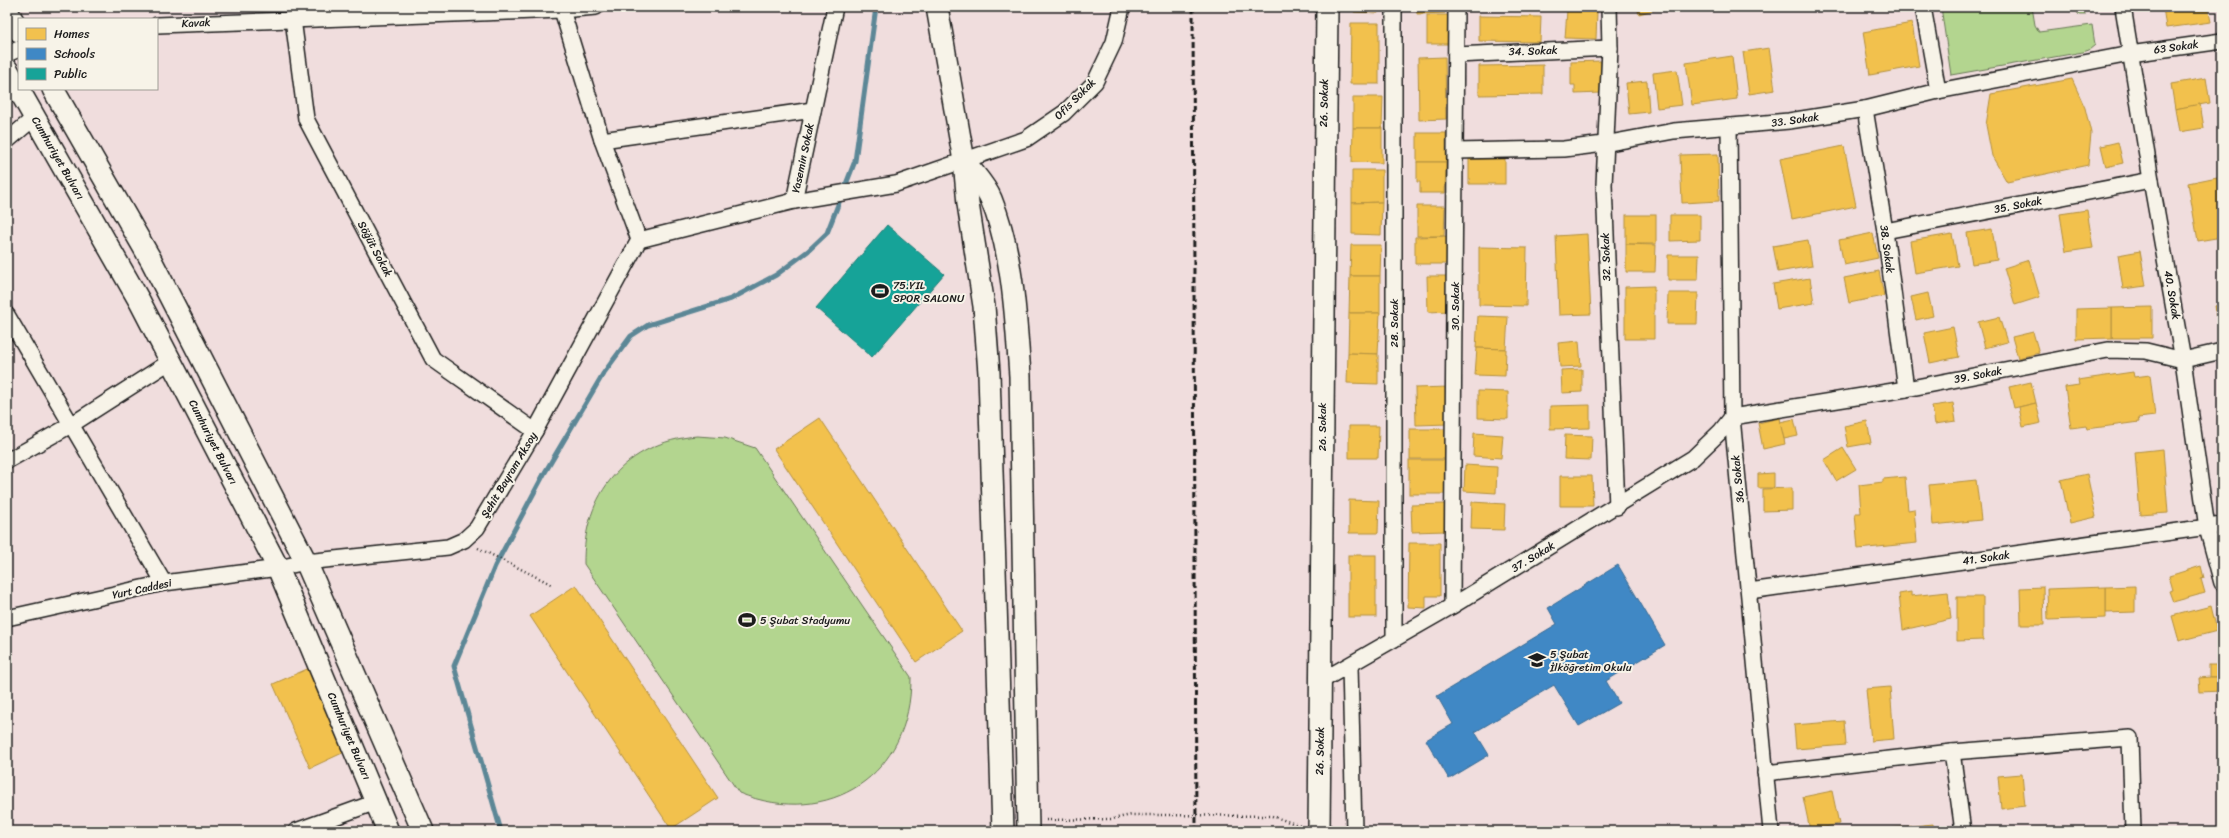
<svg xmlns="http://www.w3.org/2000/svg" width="2229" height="838" viewBox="0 0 2229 838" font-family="Sriracha,sans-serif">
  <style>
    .green { fill: #b3d58f; stroke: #687856 }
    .homes { fill: #f2c14e; stroke: #b2903f }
    .schools { fill: #3f88c5; stroke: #346892 }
    .public { fill: #17a398; stroke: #187a73 }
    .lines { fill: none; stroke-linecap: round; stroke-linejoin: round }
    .stream { stroke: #5c8796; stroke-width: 5 }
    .street-casing { stroke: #1c1c1c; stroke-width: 18 }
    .secondary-casing { stroke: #1c1c1c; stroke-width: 24 }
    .path { stroke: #1c1c1c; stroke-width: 2.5; stroke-dasharray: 1 3; stroke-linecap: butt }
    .street { stroke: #f7f3e8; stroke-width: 15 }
    .secondary { stroke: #f7f3e8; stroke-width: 21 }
    .rail { stroke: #1c1c1c; stroke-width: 3; stroke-dasharray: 6 3; stroke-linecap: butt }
    .path-bridge { stroke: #1c1c1c; stroke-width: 2.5; stroke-dasharray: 1 3; stroke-linecap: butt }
    .labels { text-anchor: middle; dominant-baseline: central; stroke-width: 4; stroke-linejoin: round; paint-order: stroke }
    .street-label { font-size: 11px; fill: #1c1c1c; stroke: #f7f3e8 }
    .poi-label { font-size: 11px; fill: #1c1c1c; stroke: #f7f3e8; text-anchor: start }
  </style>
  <rect width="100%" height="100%" fill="#f0dddd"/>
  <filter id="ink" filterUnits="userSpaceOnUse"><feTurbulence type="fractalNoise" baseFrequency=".025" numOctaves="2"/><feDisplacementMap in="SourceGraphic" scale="8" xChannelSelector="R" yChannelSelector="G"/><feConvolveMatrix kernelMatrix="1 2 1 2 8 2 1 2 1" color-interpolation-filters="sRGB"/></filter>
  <g filter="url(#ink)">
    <g class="green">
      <path d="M1941,7H2032L2035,25L2039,32L2092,25L2095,45L2089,50L2083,52L1951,75Z"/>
      <path d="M2074,7H2084L2085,15H2079Z"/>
      <path d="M697,436L725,438L755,448L911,677C912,775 829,829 739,793L584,564C583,494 626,442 697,436Z"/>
    </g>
    <g class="homes">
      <path d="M1354,7H1378V13L1354,12Z"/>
      <path d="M1417,7H1445V13L1417,14Z"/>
      <path d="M1637,7H1664L1639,14Z"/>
      <path d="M2163,7H2208L2211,22L2166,28Z"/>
      <path d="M1567,10L1597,12L1596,39L1565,38Z"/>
      <rect x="1427" y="15" width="25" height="29"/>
      <path d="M1479,16L1541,17L1540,42L1479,41Z"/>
      <path d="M1351,23H1379V84H1350Z"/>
      <path d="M1912,23L1919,66L1870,75L1863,32Z"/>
      <path d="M1769,48L1775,90L1749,94L1743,52Z"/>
      <path d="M1732,56L1737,99L1692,105L1686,63Z"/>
      <path d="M1445,57L1446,119L1419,120L1418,58Z"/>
      <path d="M1601,61V93L1575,94V85H1571V62Z"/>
      <path d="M1543,65V94L1479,95V66Z"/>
      <path d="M1677,70L1682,105L1657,108L1653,73Z"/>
      <path d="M2206,78L2210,103L2175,109L2171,84Z"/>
      <path d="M2072,79L2085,108L2091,133L2088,165L2007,182L1992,156L1986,125L1991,94Z"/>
      <path d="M1647,81L1649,112L1629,114L1626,83Z"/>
      <path d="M1353,97H1383L1382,128H1353Z"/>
      <path d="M2200,104L2204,128L2179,132L2175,109Z"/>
      <path d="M1353,128H1382V163L1352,162Z"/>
      <rect x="1417" y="133" width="29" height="29"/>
      <path d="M2118,142L2123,163L2106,167L2101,146Z"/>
      <path d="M1844,146L1856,206L1792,219L1780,159Z"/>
      <path d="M1718,154L1719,201L1682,203L1680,155Z"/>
      <rect x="1469" y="159" width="36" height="25"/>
      <path d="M1417,162H1446L1445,193H1420V182H1417Z"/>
      <path d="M1352,170H1382V202L1352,203Z"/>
      <path d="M2222,176V237L2198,241L2188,183Z"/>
      <path d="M1382,202L1381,235L1352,234V203Z"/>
      <path d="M1417,206H1445L1444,236H1417Z"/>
      <path d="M2087,210L2093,248L2066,252L2060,214Z"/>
      <rect x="1626" y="215" width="30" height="29"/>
      <path d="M1670,215H1700V240L1670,241Z"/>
      <path d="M1992,229L1997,260L1972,264L1967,233Z"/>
      <path d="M1873,233L1878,258L1844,265L1839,240Z"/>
      <path d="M1587,234L1591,314L1559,315L1556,236Z"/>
      <path d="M1952,234L1958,266L1915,273L1910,241Z"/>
      <path d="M1450,236V264H1415V237Z"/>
      <path d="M1808,240L1812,266L1778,272L1773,246Z"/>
      <path d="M1626,244L1656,245L1655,272H1626Z"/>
      <path d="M1351,245H1381L1380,276H1350Z"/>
      <path d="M1479,247L1527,248L1526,306L1479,305Z"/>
      <path d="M2140,251L2146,286L2123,289L2118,255Z"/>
      <path d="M1668,255H1699L1698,280H1668Z"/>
      <path d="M2029,260L2040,297L2015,305L2004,268Z"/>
      <path d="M1879,271L1884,296L1849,303L1844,278Z"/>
      <path d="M1350,276H1380V313H1349Z"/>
      <path d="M1427,276H1448L1450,311L1428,312Z"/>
      <path d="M1810,278L1814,303L1777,309L1773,284Z"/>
      <path d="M1654,286V339H1625V287Z"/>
      <path d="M1668,293H1698L1697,324H1667Z"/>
      <path d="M1928,293L1933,316L1916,320L1911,297Z"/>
      <path d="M2222,304V328H2219L2215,306Z"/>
      <path d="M2152,307V338H2112V308Z"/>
      <path d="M2112,308V338L2076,339V309Z"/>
      <path d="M1349,313H1380L1378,354L1348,353Z"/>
      <path d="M1478,316L1508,317L1506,349L1476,348Z"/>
      <path d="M1999,317L2007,342L1985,348L1978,322Z"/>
      <path d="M1953,327L1959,357L1930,363L1924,333Z"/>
      <path d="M2033,332L2039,353L2018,358L2012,337Z"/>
      <path d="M1579,341L1581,366L1560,367L1558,343Z"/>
      <path d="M1477,348L1506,349L1505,376L1475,375Z"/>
      <path d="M1348,353L1378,354V384L1347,383Z"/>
      <path d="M1582,369V392L1562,393L1561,370Z"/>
      <path d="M2133,372L2134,377L2150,375L2155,416L2138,418L2139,422L2087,429L2086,426L2071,428L2065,387L2079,385L2078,380Z"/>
      <path d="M2031,382L2036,403L2014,408L2009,387Z"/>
      <path d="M1449,387V424L1416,425L1415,388Z"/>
      <path d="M1478,391L1508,392V419L1478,418Z"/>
      <path d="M1953,403L1956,421L1935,424L1932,406Z"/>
      <path d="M2036,403L2041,423L2023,427L2019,407Z"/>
      <path d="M1590,405V428L1550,429V406Z"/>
      <path d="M820,418L962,631L916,662L774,449Z"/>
      <path d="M1780,418L1785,444L1763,449L1758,423Z"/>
      <path d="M1794,419L1798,436L1784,439L1780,422Z"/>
      <path d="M1867,421L1871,443L1848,447L1844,426Z"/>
      <path d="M1349,426H1379L1378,458H1349Z"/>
      <rect x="1410" y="429" width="37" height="30"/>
      <path d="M1474,433L1503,435L1501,458L1473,456Z"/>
      <path d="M1565,435L1592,436L1591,460L1564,459Z"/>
      <path d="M1843,448L1856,469L1836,481L1824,460Z"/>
      <path d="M2163,449L2168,513L2140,515L2135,452Z"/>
      <rect x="1409" y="460" width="38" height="34"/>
      <path d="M1465,465L1497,467L1496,493L1464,491Z"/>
      <path d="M1774,473V488H1758V474Z"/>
      <path d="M2087,474L2096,517L2070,523L2061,480Z"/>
      <path d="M1560,476H1592L1593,506H1560Z"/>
      <path d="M1905,477L1908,510L1914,509L1917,543L1858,549L1855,513H1861L1859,485L1883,482V479Z"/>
      <path d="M1976,480L1981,520L1933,525L1929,485Z"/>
      <path d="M1792,488V510L1763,511V489Z"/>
      <path d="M1349,500L1379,501L1378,533H1349Z"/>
      <path d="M1472,502L1505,504L1504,530L1471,529Z"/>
      <path d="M1445,504L1446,531L1412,532L1411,505Z"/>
      <path d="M1409,543H1440V596H1426V608L1408,607Z"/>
      <rect x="1348" y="555" width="28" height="62"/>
      <path d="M2201,566L2204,578L2201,579L2205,593L2173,602L2169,591L2173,590L2169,576Z"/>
      <path d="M576,585L718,798L671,829L530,616Z"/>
      <path d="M2135,586V612L2106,613V587Z"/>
      <path d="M2043,587L2044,625H2021L2020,588Z"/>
      <path d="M2106,587V618L2048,620L2047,589Z"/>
      <path d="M1911,592V596L1948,592L1951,619L1903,630L1899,594Z"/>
      <path d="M1957,597H1983V640L1957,641Z"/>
      <path d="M2211,606L2217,631L2179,641L2172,616Z"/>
      <rect x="2209" y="665" width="13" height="12"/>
      <path d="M314,666L351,749L310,768L273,684Z"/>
      <path d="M2209,677H2222V691L2200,692L2199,678Z"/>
      <path d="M1890,687L1894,739L1871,741L1866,689Z"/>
      <path d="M1844,721L1846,745L1796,749L1794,725Z"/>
      <path d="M2022,774L2025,806L2001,809L1998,776Z"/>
      <path d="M1832,791L1839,824L1810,830L1803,797Z"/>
      <path d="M1933,824V831H1878L1877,830Z"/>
    </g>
    <path class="schools" d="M1618,565L1665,645L1606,681L1619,703L1579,726L1554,685L1475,732L1489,755L1449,779L1426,740L1453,724L1437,696L1557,624L1548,608Z"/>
    <path class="public" d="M887,225L944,274L872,357L816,308Z"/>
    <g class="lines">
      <path class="stream" d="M501,831L454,666L495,566L544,474L603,374L631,336L648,325L731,299L776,275L808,251L827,233L855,161L876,7"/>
      <g class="street-casing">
        <g id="street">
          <path d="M561,7L602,140L639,240"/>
          <path d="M1394,7V639"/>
          <path d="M1609,7L1610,48L1604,185L1617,507"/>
          <path d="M1923,7L1938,91"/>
          <path d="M2123,7L2151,180L2183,360L2207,528L2222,583"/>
          <path d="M293,19L306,119L433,359L535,431"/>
          <path d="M157,25L561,10L596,7"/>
          <path d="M7,54L19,49"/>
          <path d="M1456,55L1610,48"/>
          <path d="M1865,109L1885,231L1906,389"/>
          <path d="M1729,126L1732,417L1771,831"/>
          <path d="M602,140L813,110"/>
          <path d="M7,141L35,117"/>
          <path d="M1456,151L1564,149L1604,144L1674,131L1789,121L1865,109L1938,91L2130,54L2222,41"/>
          <path d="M794,201L896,184L1026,139L1064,113L1095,82L1114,42L1122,7"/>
          <path d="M1885,231L2151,180"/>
          <path d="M639,240L794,201L835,7"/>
          <path d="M7,315L164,583"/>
          <path d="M7,461L71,425L171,361"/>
          <path d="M1749,591L2222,525"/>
          <path d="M1452,606L1456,7"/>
          <path d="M7,618L164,583L278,568L306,562L448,547L464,540L477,528L535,431L639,240"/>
          <path d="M1350,666L1354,831"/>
          <path d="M1321,681L1452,606L1693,458L1721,431L1732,417L1906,389L2108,350L2146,351L2183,360L2222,351"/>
          <path d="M1952,752L1963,831"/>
          <path d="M1765,773L1952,752L2130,738L2133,831"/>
          <path d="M296,831L376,802"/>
        </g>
      </g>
      <g class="secondary-casing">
        <g id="secondary">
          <path d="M937,7L964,161L968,204L984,306L989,373L1003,831"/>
          <path d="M7,11L19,31"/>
          <path d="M7,69L140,302L278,568L388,831"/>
          <path d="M53,89L151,260L306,562L423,831"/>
          <path d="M965,162C973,173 986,186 991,199C1013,252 1016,319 1020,376L1028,831"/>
          <path d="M1319,831L1327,7"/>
        </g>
      </g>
      <g class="path">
        <path d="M478,548L553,585"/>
        <path d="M1272,816L1301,826"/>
        <path d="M1046,820L1112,819L1132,815H1161"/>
      </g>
      <use href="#street" class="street"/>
      <use href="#secondary" class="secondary"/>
      <path class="rail" d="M1193,7L1196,831"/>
      <path class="path-bridge" d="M1161,815L1272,816"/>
    </g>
  </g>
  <defs>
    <g id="stadium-bare" transform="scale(1.38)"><path d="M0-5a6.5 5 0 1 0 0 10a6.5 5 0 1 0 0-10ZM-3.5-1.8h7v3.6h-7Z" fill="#1c1c1c" stroke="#f7f3e8" stroke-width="2.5" paint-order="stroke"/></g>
    <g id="school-bare" transform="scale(1.38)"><path d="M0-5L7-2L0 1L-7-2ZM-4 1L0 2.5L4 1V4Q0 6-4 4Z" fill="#1c1c1c" stroke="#f7f3e8" stroke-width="2.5" paint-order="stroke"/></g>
  </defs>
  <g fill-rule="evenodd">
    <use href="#stadium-bare" x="880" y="291"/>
    <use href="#stadium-bare" x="747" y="620"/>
    <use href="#school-bare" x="1537" y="660"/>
  </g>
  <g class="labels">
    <g class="street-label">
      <text transform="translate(196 23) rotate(-3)">Kavak</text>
      <text transform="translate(2176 47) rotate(-8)">63 Sokak</text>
      <text transform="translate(1533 51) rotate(-2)">34. Sokak</text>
      <text transform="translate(1075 99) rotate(-45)">Ofis Sokak</text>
      <text transform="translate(1324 103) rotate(-89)">26. Sokak</text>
      <text transform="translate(1795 120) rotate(-8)">33. Sokak</text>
      <text transform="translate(58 158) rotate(60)">Cumhuriyet Bulvarı</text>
      <text transform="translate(803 158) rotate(-78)">Yasemin Sokak</text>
      <text transform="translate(2018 205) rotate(-11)">35. Sokak</text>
      <text transform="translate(375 249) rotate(62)">Söğüt Sokak</text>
      <text transform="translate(1887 249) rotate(82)">38. Sokak</text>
      <text transform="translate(1606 257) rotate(-92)">32. Sokak</text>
      <text transform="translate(2172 295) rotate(80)">40. Sokak</text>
      <text transform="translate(1455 306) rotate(-90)">30. Sokak</text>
      <text transform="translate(1394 323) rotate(-90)">28. Sokak</text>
      <text transform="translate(1978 375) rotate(-11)">39. Sokak</text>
      <text transform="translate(1322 427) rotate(-90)">26. Sokak</text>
      <text transform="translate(213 442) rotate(63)">Cumhuriyet Bulvarı</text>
      <text transform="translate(509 475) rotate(-59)">Şehit Bayram Aksoy</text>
      <text transform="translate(1738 479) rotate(-96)">36. Sokak</text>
      <text transform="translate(1533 557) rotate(-31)">37. Sokak</text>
      <text transform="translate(1986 558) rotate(-8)">41. Sokak</text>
      <text transform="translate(142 589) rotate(-12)">Yurt Caddesi</text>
      <text transform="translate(349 736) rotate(67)">Cumhuriyet Bulvarı</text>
      <text transform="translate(1320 751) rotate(-89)">26. Sokak</text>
    </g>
    <g class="poi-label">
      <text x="893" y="285">75.YIL<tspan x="893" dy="13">SPOR SALONU</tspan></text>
      <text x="760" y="620">5 Şubat Stadyumu</text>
      <text x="1550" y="654">5 Şubat<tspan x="1550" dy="13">İlköğretim Okulu</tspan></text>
    </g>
  </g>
  <rect width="2229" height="838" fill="none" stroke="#f7f3e8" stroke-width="24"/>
  <rect x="12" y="12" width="2205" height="814" fill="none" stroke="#1c1c1c" stroke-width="1.5" filter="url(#ink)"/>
  <rect x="18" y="18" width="140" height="72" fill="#f7f3e8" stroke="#9f9d96"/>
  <rect x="26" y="28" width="20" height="12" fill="#f2c14e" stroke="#9f9d96"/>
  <text x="54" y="38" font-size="12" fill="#1c1c1c">Homes</text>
  <rect x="26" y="48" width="20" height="12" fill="#3f88c5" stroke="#9f9d96"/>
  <text x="54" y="58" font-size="12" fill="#1c1c1c">Schools</text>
  <rect x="26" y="68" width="20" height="12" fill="#17a398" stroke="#9f9d96"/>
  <text x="54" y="78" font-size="12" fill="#1c1c1c">Public</text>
</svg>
